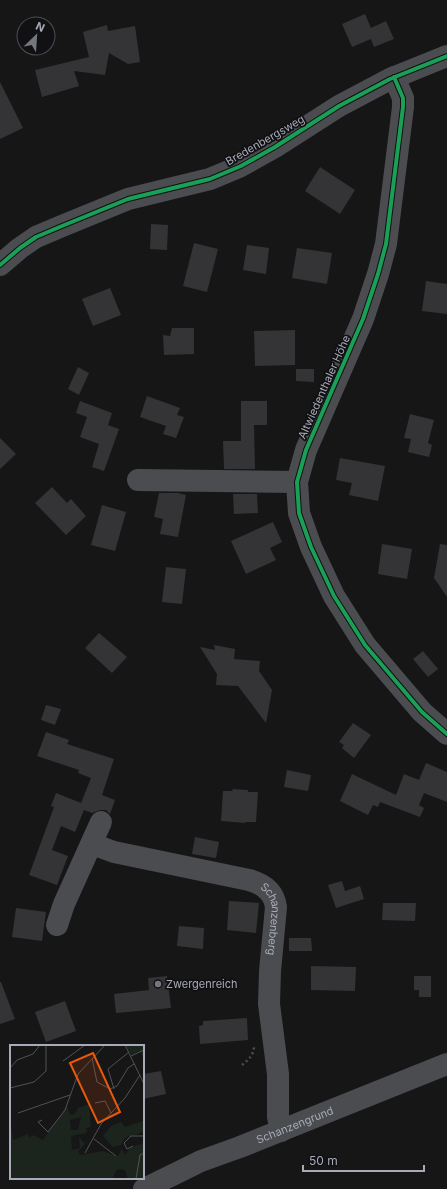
<svg xmlns="http://www.w3.org/2000/svg" width="447" height="1189" viewBox="0 0 447 1189" font-family="Inter,sans-serif">
  <style>
    .building { fill: #343436 }
    .lines { fill: none; stroke-linecap: round; stroke-linejoin: round }
    .path { stroke: #4c4d51; stroke-width: 2.5; stroke-dasharray: 2 3; stroke-linecap: butt }
    .minor { stroke: #4a4c50; stroke-width: 22 }
    .cycleway-casing { stroke: #111013; stroke-width: 6 }
    .cycleway { stroke: #1a9f57; stroke-width: 4 }
    .poi-dot { fill: #747780; stroke: #111013; stroke-width: 1.5 }
    .labels { text-anchor: middle; dominant-baseline: central; stroke-width: 3.5; stroke-linejoin: round; paint-order: stroke }
    .street-label { font-size: 11px; fill: #a7abb8; stroke: #111013 }
    .poi-label { font-size: 11px; fill: #a7abb8; stroke: #111013; text-anchor: start }
    .inset-road { fill: none; stroke: #505257; stroke-width: 1 }
    .view { fill: #e8590c; fill-opacity: 0.15; stroke: #e8590c; stroke-width: 2 }
    .inset-edge { fill: none; stroke: #a7abb8; stroke-width: 2 }
  </style>
  <rect width="100%" height="100%" fill="#161617"/>
  <g class="building">
    <path d="M365,14L371,28L386,21L394,39L374,47L371,39L352,47L342,24Z"/>
    <path d="M107,25L108,31L135,26L140,62L128,64L109,53L105,75L74,71L79,86L42,97L35,70L89,57L83,32Z"/>
    <path d="M0,82L23,128L0,139Z"/>
    <path d="M320,167L355,190L340,214L305,191Z"/>
    <path d="M151,224L168,225L167,250L150,249Z"/>
    <path d="M194,243L218,249L207,292L183,286Z"/>
    <path d="M247,245L269,248L266,274L243,270Z"/>
    <path d="M297,248L332,253L327,284L292,278Z"/>
    <path d="M426,281L447,284V314L422,311Z"/>
    <path d="M110,288L121,315L93,326L82,299Z"/>
    <path d="M172,328H194V354L164,355L163,335L170,336Z"/>
    <path d="M295,330V365L255,366L254,331Z"/>
    <path d="M78,367L89,373L79,395L68,389Z"/>
    <path d="M296,369H314V382L296,381Z"/>
    <path d="M147,396L180,408L177,415L184,417L176,438L163,434L166,426L140,417Z"/>
    <path d="M80,401L112,413L108,425L119,429L104,471L92,467L99,444L80,437L87,417L76,413Z"/>
    <path d="M241,401H267V425H254L255,469H224L223,441H241Z"/>
    <path d="M410,414L434,420L428,443L432,445L429,457L408,452L411,439L404,438Z"/>
    <path d="M0,438L16,454L0,469Z"/>
    <path d="M340,458L385,466L378,501L349,495L352,483L336,480Z"/>
    <path d="M52,487L67,503L71,499L86,516L66,535L35,503Z"/>
    <path d="M159,493H178L186,495L178,537L160,534L163,519L154,517Z"/>
    <path d="M233,494H257L258,513L234,514Z"/>
    <path d="M102,505L126,512L115,551L91,545Z"/>
    <path d="M273,522L282,542L270,548L276,560L246,574L231,541Z"/>
    <path d="M382,544L412,549L407,579L378,574Z"/>
    <path d="M440,544L447,545V597L434,578Z"/>
    <path d="M166,567L186,569L182,604L162,602Z"/>
    <path d="M99,633L127,657L112,673L85,648Z"/>
    <path d="M214,645L235,649L234,659L260,661L259,671L272,690L266,723L238,686L216,685L217,674L200,647L215,650Z"/>
    <path d="M423,651L438,669L428,677L413,659Z"/>
    <path d="M46,705L61,709L55,725L41,720Z"/>
    <path d="M353,723L371,735L354,758L342,748L344,745L339,742Z"/>
    <path d="M46,732L69,740L67,744L114,759L102,795L115,800L110,814L106,810H100L92,813L84,810L75,832L61,826L52,850L68,856L57,885L29,875L54,807L51,806L56,793L81,803L91,778L78,773L79,770L37,756Z"/>
    <path d="M426,763L447,772V802L424,793L419,805L424,808L420,817L380,802L378,807L373,805L368,815L340,801L352,774L396,795L404,774L419,780Z"/>
    <path d="M287,770L311,775L308,791L284,787Z"/>
    <path d="M232,789L248,790V792H258L256,822H246L245,823L221,821L223,791H233Z"/>
    <path d="M195,837L219,842L216,858L192,854Z"/>
    <path d="M342,881L345,891L360,886L364,899L336,908L328,885Z"/>
    <path d="M229,901L259,903L256,933L227,930Z"/>
    <path d="M383,903H416L415,921L382,920Z"/>
    <path d="M16,908L46,912L42,941L12,937Z"/>
    <path d="M179,926L204,928L203,949L177,946Z"/>
    <path d="M289,938H311L312,951H289Z"/>
    <path d="M311,966L356,967L355,991L311,990Z"/>
    <path d="M167,976L171,1008L116,1013L114,994L149,990L148,978Z"/>
    <path d="M414,976H431V997H419V990H414Z"/>
    <path d="M0,982H1L15,1019L0,1024Z"/>
    <path d="M65,1001L76,1031L46,1042L35,1012Z"/>
    <path d="M247,1018L248,1040L200,1044L199,1026L203,1025V1021Z"/>
    <path d="M161,1071L166,1094L143,1099V1074Z"/>
  </g>
  <g class="lines">
    <path class="path" d="M242,1065C249,1059 253,1056 254,1047"/>
    <g class="minor">
      <path d="M394,77L403,98V107L386,244L378,274L363,319L306,450L297,482L299,513L311,547L334,596L365,645L422,712L447,734"/>
      <path d="M0,265L20,248L36,237L62,226L128,199L210,179L241,166L275,147L339,106L390,79L447,56"/>
      <path d="M138,480L297,482"/>
      <path id="s1" d="M92,844L114,852L249,880C264,884 274,892 276,907L270,971L269,1004L278,1074V1117L281,1131"/>
      <path d="M57,925L64,904L101,822"/>
      <path id="s2" d="M144,1189L201,1161L240,1147L447,1064"/>
    </g>
    <g class="cycleway-casing">
      <g id="cycleway">
        <path d="M394,77L403,98V107L386,244L378,274L363,319L306,450L297,482L299,513L311,547L334,596L365,645L422,712L447,734"/>
        <path d="M0,265L20,248L36,237L62,226L128,199L210,179L241,166L275,147L339,106L390,79L447,56"/>
      </g>
    </g>
    <use href="#cycleway" class="cycleway"/>
  </g>
  <circle class="poi-dot" cx="158" cy="984" r="4"/>
  <g class="labels">
    <g class="street-label">
      <text transform="translate(265 140) rotate(-30)">Bredenbergsweg</text>
      <text transform="translate(324 387) rotate(-66)">Altwiedenthaler Höhe</text>
      <text stroke="none"><textPath href="#s1" startOffset="213">Schanzenberg</textPath></text>
      <text stroke="none"><textPath href="#s2" startOffset="164">Schanzengrund</textPath></text>
    </g>
    <g class="poi-label">
      <text x="166" y="984">Zwergenreich</text>
    </g>
  </g>
  <g transform="translate(10 1045)">
    <rect width="134" height="134" fill="#161617"/>
    <path d="M116,0H134V14L130,6L121,10ZM79,59L81,82L76,83L77,88L61,91L62,105L70,103L69,92L75,99L68,106L70,110L92,106L108,111L112,104L115,110L121,102L134,98V134H118L115,125L107,124L102,134H0V72L3,95L18,89L19,93L23,90L33,95L57,61L60,70L65,69L68,63ZM71,72L68,85H61L60,75ZM133,76L134,87L115,93L111,100L103,102L93,91L101,81L111,77L115,82Z" fill="#1c241e" fill-rule="evenodd"/>
    <path class="inset-road" d="M115,0L134,39M121,11L134,5M82,13L87,37L100,44L107,41L118,23L124,19M53,16L75,0M0,23L7,15L23,9L30,0M0,43L24,37L36,26V0M104,44L98,24L119,7M85,58L95,56L101,68M8,68L60,50M32,75L28,77L38,87L55,65L68,29L95,0M84,94L106,111M123,101L117,104L114,98L121,91H134M75,108L91,79L115,53L130,30M126,134L130,110L134,108"/>
    <path class="view" d="M83,8L110,67L88,78L60,18Z"/>
    <rect width="134" height="134" class="inset-edge"/>
  </g>
  <g transform="translate(36 36) rotate(25)"><circle r="19" fill="#111013" stroke="#4d4e55"/>
  <path d="M0-3L7 15L0 10L-7 15Z" fill="#747780"/>
  <text y="-6" font-size="11" font-weight="bold" text-anchor="middle" fill="#a7abb8">N</text>
  </g>
  <path d="M303 1165v6h121v-6" fill="none" stroke="#a7abb8" stroke-width="2"/>
  <text x="309" y="1165" font-size="12" fill="#a7abb8" stroke="#111013" stroke-width="3" paint-order="stroke">50 m</text>
</svg>
